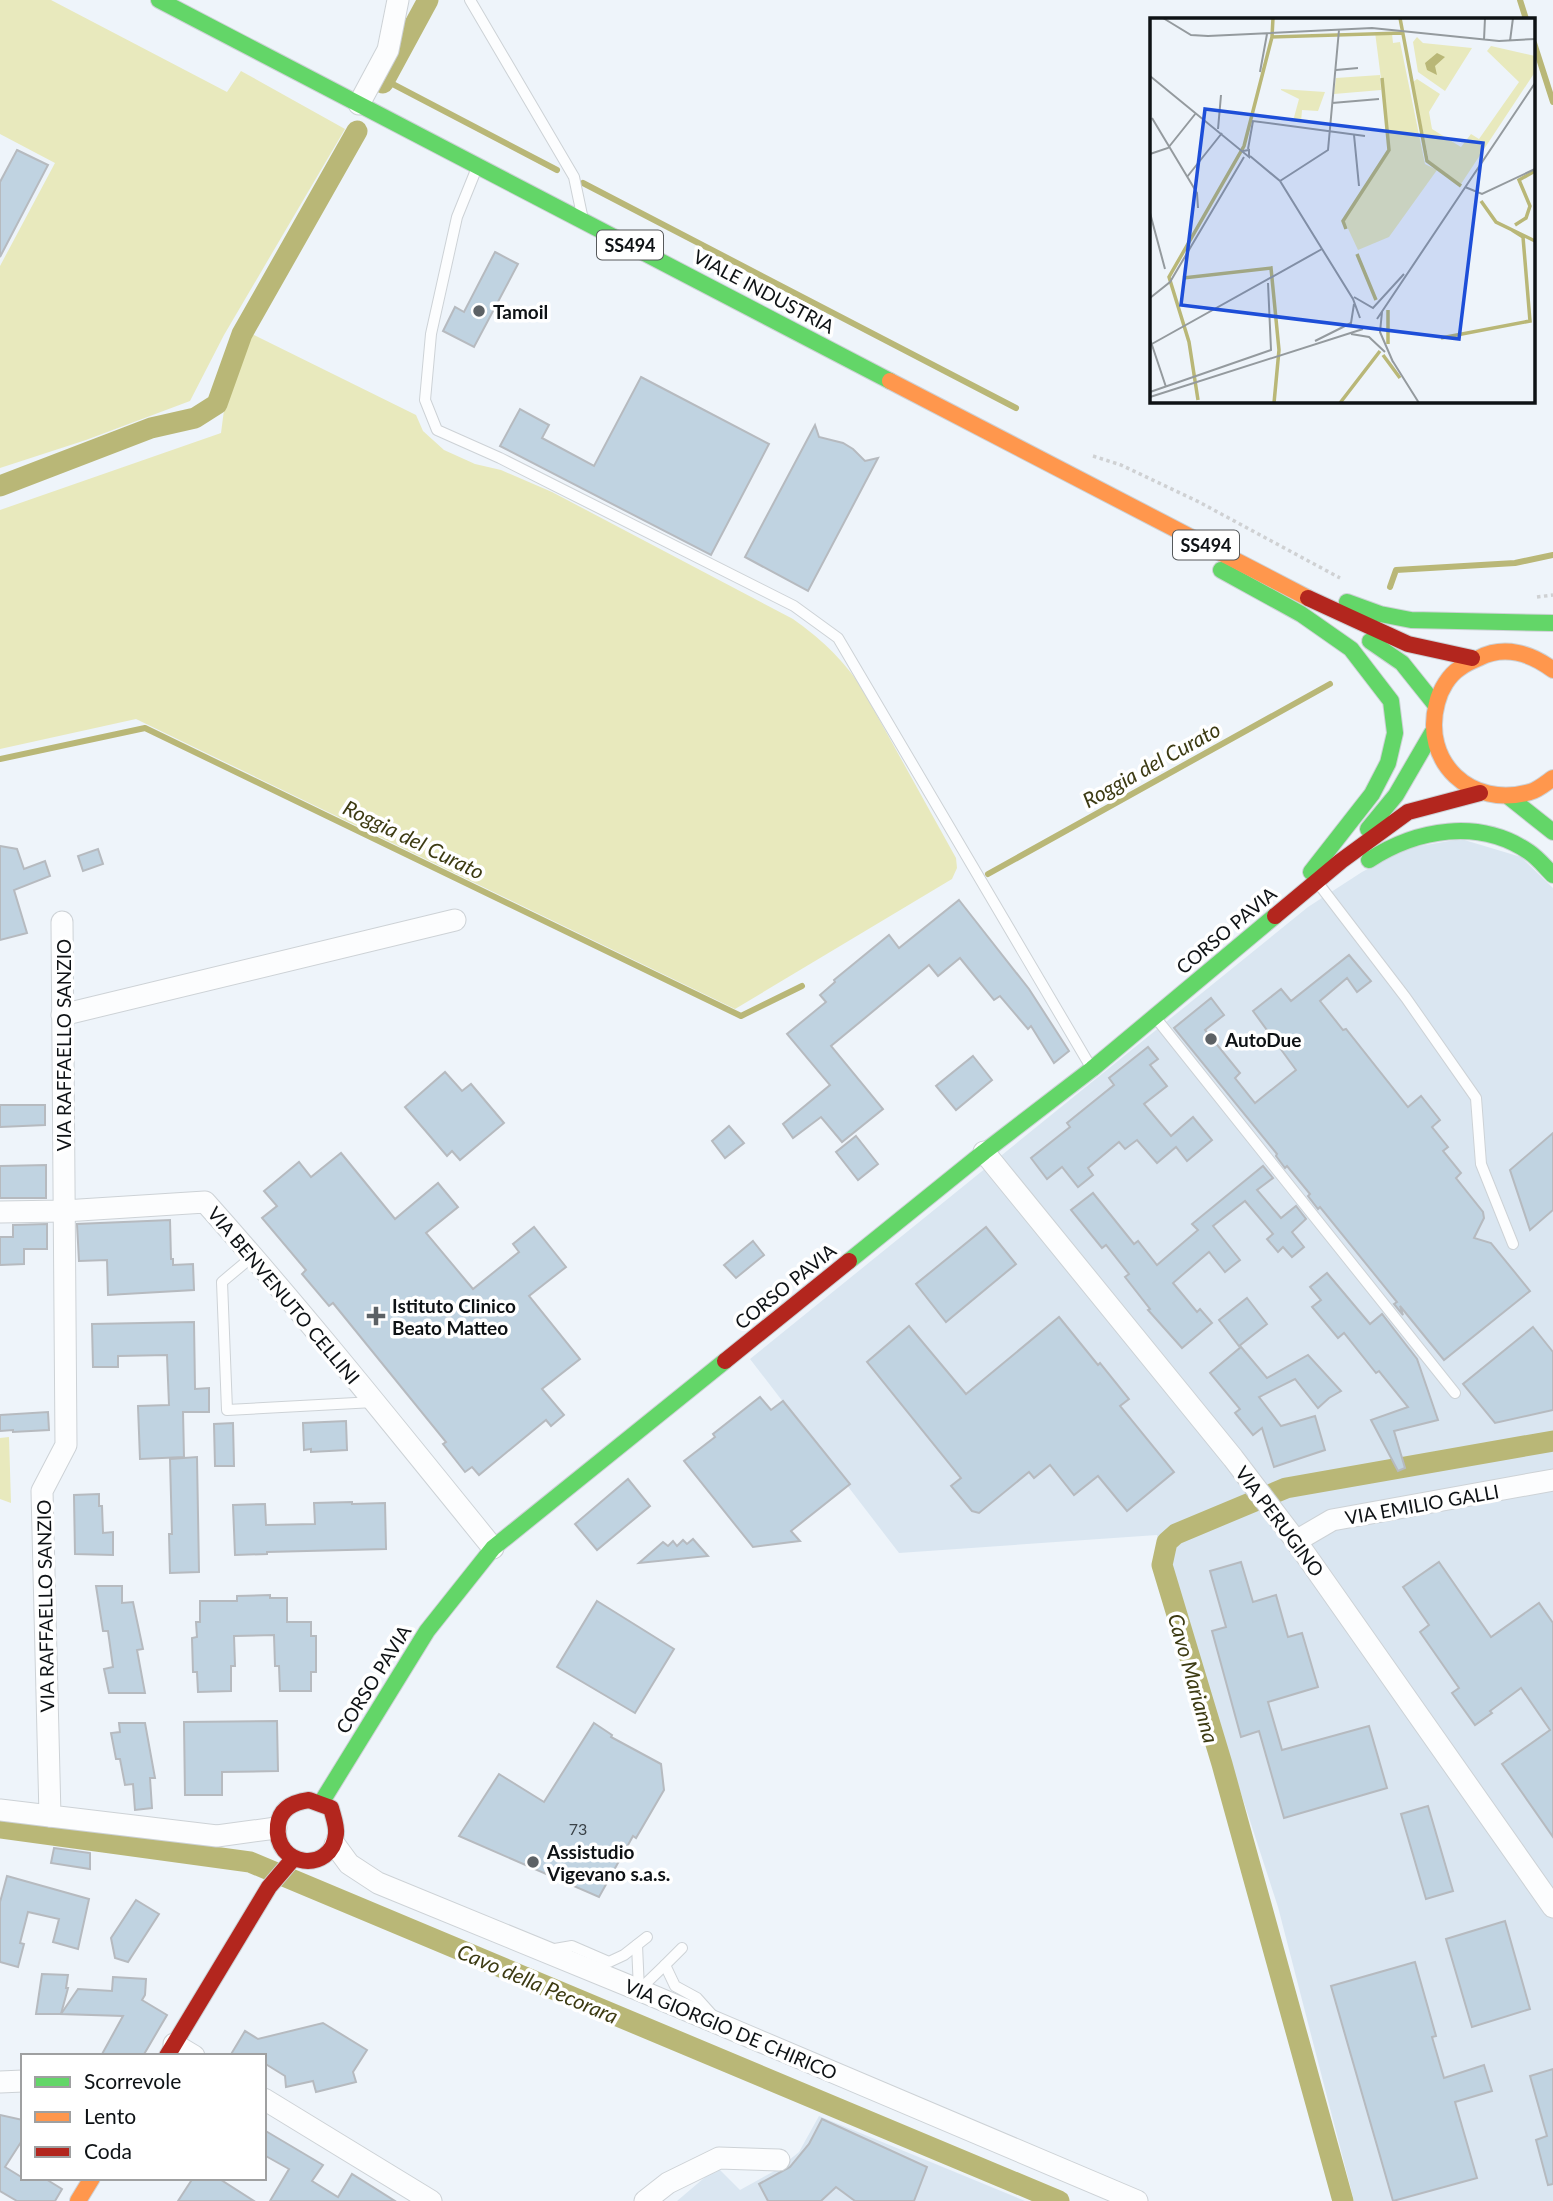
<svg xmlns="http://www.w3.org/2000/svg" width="1553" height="2201" viewBox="0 0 1553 2201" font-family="Lato,sans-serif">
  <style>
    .built { fill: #dae6f1 }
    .green { fill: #e8e9bd }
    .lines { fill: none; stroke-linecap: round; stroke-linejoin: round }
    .stream { stroke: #b9b777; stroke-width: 6 }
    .canal { stroke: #b9b777; stroke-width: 21 }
    .building { fill: #c0d3e1; stroke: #b6babf; stroke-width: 2 }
    .lane-casing { stroke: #cdd2d6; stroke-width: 12 }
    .street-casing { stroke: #cdd2d6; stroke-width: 23 }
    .fast-casing { stroke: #cdd2d6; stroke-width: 18 }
    .slow-casing { stroke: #cdd2d6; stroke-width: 18 }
    .jam-casing { stroke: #cdd2d6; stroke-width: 18 }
    .path { stroke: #cfd1d3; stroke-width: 3.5; stroke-dasharray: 3.5 3.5; stroke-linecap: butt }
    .lane { stroke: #fcfdfe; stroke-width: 10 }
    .street { stroke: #fcfdfe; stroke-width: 21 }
    .fast { stroke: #63d668; stroke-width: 16 }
    .slow { stroke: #ff974d; stroke-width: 16 }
    .jam { stroke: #b3261e; stroke-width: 16 }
    .poi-dot { fill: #5c6165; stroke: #fff; stroke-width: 2.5 }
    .labels { text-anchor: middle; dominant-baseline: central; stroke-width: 7; stroke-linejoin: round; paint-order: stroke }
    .number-label { font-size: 16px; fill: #3a4248 }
    .shield { fill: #fff; stroke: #56595b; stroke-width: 2 }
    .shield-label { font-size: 18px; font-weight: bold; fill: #0e1215 }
    .street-label { font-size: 19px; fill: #0e1215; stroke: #fff }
    .poi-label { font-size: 19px; font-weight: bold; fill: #0e1215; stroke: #fff; text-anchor: start }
    .water-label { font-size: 21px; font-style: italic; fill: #3c3a12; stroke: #fff }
    .inset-river { fill: none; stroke: #b9b777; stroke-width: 3.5 }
    .inset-road { fill: none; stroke: #949a9e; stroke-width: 2 }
    .view { fill: #1d4ed8; fill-opacity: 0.15; stroke: #1d4ed8; stroke-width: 3.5 }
    .inset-edge { fill: none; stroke: #0e1215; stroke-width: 3.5 }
  </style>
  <rect width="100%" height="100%" fill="#eef4fa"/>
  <g class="built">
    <path d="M1461,839L1521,857L1553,888V2201H1354L1278,1907L1157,1535L899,1553L750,1359L1308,907L1362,872L1408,848Z"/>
    <path d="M819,2116L1025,2201H677L717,2167L740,2190L778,2169L799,2152Z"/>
  </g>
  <g class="green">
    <path d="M0,0H51L227,92L241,71L345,129L224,335L190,401L86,440L0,468V266L55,163L0,134Z"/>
    <path d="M252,334L416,415L423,431L444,450L475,464L501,470L552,492L793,619C821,639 838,655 859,683L956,858L957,868L952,879L735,1009L136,719L0,749V510L221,433L224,410Z"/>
    <path d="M9,1437L11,1503L0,1499V1438Z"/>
  </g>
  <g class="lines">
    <g class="stream">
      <path d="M1520,0L1526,19"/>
      <path d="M1534,43L1553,102"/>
      <path d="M385,80L557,170"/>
      <path d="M583,183L1016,408"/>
      <path d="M1390,587L1396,570L1515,563L1553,555"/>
      <path d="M0,759L145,728L741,1016L802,986"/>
      <path d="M988,874L1330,684"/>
    </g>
    <g class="canal">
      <path d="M383,83L428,0"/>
      <path d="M0,486L151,428L195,418L217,404L242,334L357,131"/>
      <path d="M0,1828L250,1862L1059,2201"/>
      <path d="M1343,2201L1222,1764L1162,1565L1167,1542L1176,1534L1286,1488L1553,1441"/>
    </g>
  </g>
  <g class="building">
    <path d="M17,150L48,165L0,257V182Z"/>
    <path d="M495,252L518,264L474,347L443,331L455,307L464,312Z"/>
    <path d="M641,377L769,444L711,555L500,446L520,409L549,425L542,438L594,466Z"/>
    <path d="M815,425L819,437L843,443L853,449L865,461L878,458L808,591L745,557Z"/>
    <path d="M0,846L17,849L24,869L45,861L50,876L14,890L27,933L0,940Z"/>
    <path d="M98,849L103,864L83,871L78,856Z"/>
    <path d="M959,900L1029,989L1069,1051L1054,1063L1031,1026L1028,1029L1000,996L994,1000L960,958L938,976L929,965L831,1046L883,1109L842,1142L821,1117L793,1138L783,1124L830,1085L787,1034L826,1002L820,995L835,982L834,980L889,935L899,948Z"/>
    <path d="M1349,955L1371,981L1357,992L1347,978L1320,1001L1343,1030L1346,1029L1408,1107L1421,1096L1440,1120L1432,1127L1448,1147L1443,1151L1461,1173L1456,1178L1483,1212L1484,1218L1474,1238L1491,1243L1530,1291L1444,1360L1400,1306L1403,1315L1394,1304L1397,1302L1320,1207L1318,1209L1308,1196L1310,1194L1287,1166L1285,1168L1276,1156L1277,1154L1174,1028L1211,998L1224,1015L1205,1030L1240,1073L1235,1078L1255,1103L1296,1070L1253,1011L1281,989L1291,1001Z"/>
    <path d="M1148,1047L1158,1059L1150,1065L1167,1086L1144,1104L1171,1136L1193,1117L1212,1140L1187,1161L1176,1147L1157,1163L1137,1140L1125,1149L1119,1142L1088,1168L1093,1175L1078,1187L1062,1167L1047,1179L1031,1158L1070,1127L1067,1123L1114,1085L1109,1078Z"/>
    <path d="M973,1056L992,1080L956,1110L936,1086Z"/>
    <path d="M445,1072L462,1091L471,1084L504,1123L460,1160L452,1151L447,1156L405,1107Z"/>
    <path d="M0,1105H45V1125L0,1127Z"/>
    <path d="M729,1126L744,1143L725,1158L712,1141Z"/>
    <path d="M1553,1133V1210L1530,1230L1510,1170Z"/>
    <path d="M856,1136L878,1164L858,1180L836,1152Z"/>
    <path d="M341,1153L395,1219L438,1183L458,1207L426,1233L473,1289L519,1252L513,1244L534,1227L566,1267L529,1296L580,1359L542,1389L564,1415L551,1426L546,1420L479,1475L472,1467L465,1472L443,1444L446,1442L333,1303L329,1306L302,1274L306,1270L262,1218L277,1206L264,1191L299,1162L311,1177Z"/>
    <path d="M46,1165V1198H0V1166Z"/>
    <path d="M1263,1166L1273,1178L1257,1190L1281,1218L1296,1206L1306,1219L1292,1232L1304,1247L1292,1257L1283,1247L1278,1252L1267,1239L1273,1234L1245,1201L1213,1226L1240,1260L1225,1272L1209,1252L1173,1283L1197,1312L1200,1309L1212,1323L1182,1348L1148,1310L1150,1309L1125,1277L1129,1274L1106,1245L1102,1248L1071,1210L1093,1193L1134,1244L1138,1241L1157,1265L1198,1230L1192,1224Z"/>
    <path d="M170,1220L171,1259H173V1265L193,1264L194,1290L108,1295L107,1260L79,1261L77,1224Z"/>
    <path d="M47,1224V1249H24V1264L0,1265V1237H13V1225Z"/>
    <path d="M986,1227L1016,1264L946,1322L916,1284Z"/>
    <path d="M753,1241L764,1255L736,1278L724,1265Z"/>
    <path d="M1327,1273L1370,1324L1382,1314L1417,1359L1438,1420L1394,1431L1405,1468L1398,1471L1371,1420L1408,1407L1379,1371L1376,1373L1344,1333L1338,1338L1312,1307L1321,1300L1310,1287Z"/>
    <path d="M1247,1298L1267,1324L1239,1346L1219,1320Z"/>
    <path d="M1059,1317L1098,1365L1100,1363L1129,1399L1120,1406L1174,1472L1127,1511L1098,1476L1074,1495L1050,1465L1034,1478L1029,1472L979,1513L972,1511L951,1486L961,1478L867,1362L909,1326L966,1394Z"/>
    <path d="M194,1322L195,1389L209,1388V1412H183L184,1457L140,1459L138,1406L169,1405L167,1355L118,1356V1367H93L92,1324Z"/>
    <path d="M1533,1327L1553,1352V1410L1495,1423L1463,1384Z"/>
    <path d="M1241,1347L1267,1378L1308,1355L1341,1391L1329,1398L1318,1408L1295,1379L1259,1397L1281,1426L1315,1416L1325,1450L1274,1467L1262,1428L1253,1435L1235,1413L1240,1409L1210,1373Z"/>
    <path d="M760,1397L771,1410L783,1401L850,1484L791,1531L800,1541L753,1547L684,1461L715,1437L713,1434Z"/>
    <path d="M48,1412L49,1430L13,1432V1430L0,1431V1415Z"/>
    <path d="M346,1421L347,1450L311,1452V1449L304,1450L303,1423Z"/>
    <path d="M233,1423L234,1466H215L214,1424Z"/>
    <path d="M197,1457L199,1572L170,1573L169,1534H172L170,1459Z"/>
    <path d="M628,1479L650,1506L597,1550L575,1524Z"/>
    <path d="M99,1494V1506H102L103,1533L113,1532V1555L75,1554L74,1495Z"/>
    <path d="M352,1502V1504L385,1503L386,1549L267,1552V1554L235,1555L233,1505L265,1504L266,1525L315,1524L314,1503Z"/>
    <path d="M693,1539L708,1556L639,1563L663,1542L668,1546L673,1541L677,1546L683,1540L687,1544Z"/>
    <path d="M1241,1562L1253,1602L1276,1595L1288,1637L1302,1633L1318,1687L1268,1702L1282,1750L1369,1726L1387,1788L1284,1818L1259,1731L1241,1737L1212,1631L1226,1627L1210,1571Z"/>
    <path d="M1439,1562L1491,1637L1539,1603L1553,1623V1837L1502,1764L1550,1730L1521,1688L1490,1711L1492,1713L1475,1725L1452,1693L1459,1688L1420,1632L1429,1625L1403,1587Z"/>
    <path d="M96,1586H122V1603L133,1602L143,1649L137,1650L145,1693H109L104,1669L113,1667L108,1631H103Z"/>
    <path d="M270,1595V1598H287V1622H311V1636H316V1672H311V1691H280L279,1666H275L274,1635L234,1636L235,1666H231V1691L198,1692L197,1672H193L192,1638L197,1637L196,1622H200V1601H237V1596Z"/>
    <path d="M597,1601L674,1649L635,1713L557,1667Z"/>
    <path d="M277,1721L278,1771L222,1772V1795H185L184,1722Z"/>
    <path d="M119,1723H145L155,1778H150L152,1808L135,1810L133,1784L125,1785L120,1759H116L111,1733L120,1732Z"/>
    <path d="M594,1723L612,1735L611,1737L661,1764L664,1790L636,1838L633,1836L599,1897L459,1836L499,1774L544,1802Z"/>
    <path d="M1428,1806L1453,1891L1426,1899L1401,1814Z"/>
    <path d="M54,1848L90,1853V1869L51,1863Z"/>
    <path d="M7,1876L89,1899L78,1949L53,1942L59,1919L28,1912L20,1943L24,1944L18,1967L0,1962V1902Z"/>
    <path d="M136,1900L159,1914L128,1962L115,1958L111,1938Z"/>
    <path d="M1505,1921L1530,2009L1472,2027L1446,1939Z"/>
    <path d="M1415,1962L1436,2036L1432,2037L1444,2078L1484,2065L1492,2091L1455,2102L1477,2178L1393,2201L1331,1986Z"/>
    <path d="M42,1974L68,1975L66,1988H68L61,2014H36Z"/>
    <path d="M113,1977L146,1979L145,1995L142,2000L167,2015L143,2056H101L123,2016L61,2014L78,1989L112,1991Z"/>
    <path d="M323,2023L367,2050L353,2072L356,2082L316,2092L313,2081L286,2087L285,2076L264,2063V2056H230L245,2031L258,2039Z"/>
    <path d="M1553,2069V2184L1548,2185L1536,2140L1547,2136L1530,2076Z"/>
    <path d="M0,2115L23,2120V2139L5,2167L23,2178H44L62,2189L55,2201H17L0,2191Z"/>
    <path d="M822,2119L927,2167L914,2201H855L836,2187L821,2201H768L759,2184L790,2167L809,2144Z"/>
    <path d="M264,2130L323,2165L312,2181L338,2197L352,2174L395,2201H270L289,2169L264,2155Z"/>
    <path d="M193,2178H218L254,2201H178Z"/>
  </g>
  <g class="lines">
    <g class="lane-casing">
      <g id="lane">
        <path d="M470,0L574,177L582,215"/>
        <path d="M476,170L457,217L431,334L425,400L437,430L500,458L794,606L838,638L1092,1069"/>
        <path d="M1318,883L1406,998L1476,1098L1481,1164L1513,1244"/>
        <path d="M1155,1017L1455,1393"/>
        <path d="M253,1256L222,1282L227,1410L374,1402"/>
        <path d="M637,1945L639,1990"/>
        <path d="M682,1948L665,1965L675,1986L697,1998L714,2017"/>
        <path d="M549,1950L572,1946L609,1962L624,1955L647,1937"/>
        <path d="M639,1990L665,1965"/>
      </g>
    </g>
    <g class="street-casing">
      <g id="street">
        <path d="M359,104L388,50L398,0"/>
        <path d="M62,922L66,1445L42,1491L50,1816L217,1836L276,1828"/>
        <path d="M62,1015L455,920"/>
        <path d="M984,1152L1233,1458L1296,1541L1553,1907"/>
        <path d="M0,1212L64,1211L205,1202C305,1314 398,1431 493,1548"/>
        <path d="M1296,1541L1332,1520L1553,1480"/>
        <path d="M0,1810L50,1816"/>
        <path d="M335,1845L349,1864L378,1883L639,1990L1137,2201"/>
        <path d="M174,2044L194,2056"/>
        <path d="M0,2082L23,2081"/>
        <path d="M264,2099L431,2201"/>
        <path d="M645,2201L668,2183L719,2158L779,2160"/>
      </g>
    </g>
    <g class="fast-casing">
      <g id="fast">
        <path d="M159,0L890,381"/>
        <path d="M1221,570L1301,614L1351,649L1391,701L1395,733L1388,763L1372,794L1311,872"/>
        <path d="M1347,602L1380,614L1411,620L1553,623"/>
        <path d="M1370,641L1402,663L1434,703"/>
        <path d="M1509,797L1553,832"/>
        <path d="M1368,829L1396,795L1432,733"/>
        <path d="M1369,860C1417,829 1479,818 1529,852C1538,858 1545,867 1553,875"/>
        <path d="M849,1261L984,1152L1092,1069L1275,916"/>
        <path d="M321,1803L427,1631L493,1548L725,1361"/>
      </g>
    </g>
    <g class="slow-casing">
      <g id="slow">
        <path d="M890,381L1308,598"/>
        <path d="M1553,670C1531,653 1504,645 1479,658C1472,661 1465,664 1460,668C1449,675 1440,690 1437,703C1421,762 1471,809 1530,792C1538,790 1546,783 1553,778"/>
        <path d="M78,2201L92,2178"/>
      </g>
    </g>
    <g class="jam-casing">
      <g id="jam">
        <path d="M1308,598L1408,644L1472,658"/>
        <path d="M1275,916L1341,861L1408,812L1480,793"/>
        <path d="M725,1361L849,1261"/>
        <path d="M309,1800L331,1808C333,1816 337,1826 336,1834C332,1874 273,1868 278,1825C280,1808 294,1802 309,1800Z"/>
        <path d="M167,2056L269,1887L293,1859"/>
      </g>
    </g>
    <g class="path">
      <path d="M1093,456L1121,465L1199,502L1340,578"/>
      <path d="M1537,597L1553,595"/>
    </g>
    <use href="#lane" class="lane"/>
    <use href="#street" class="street"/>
    <use href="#fast" class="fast"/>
    <use href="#slow" class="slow"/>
    <use href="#jam" class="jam"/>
  </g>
  <g class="poi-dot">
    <circle cx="479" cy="311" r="7"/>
    <circle cx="1211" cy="1039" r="7"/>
    <path d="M372.5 1305.5h7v7h7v7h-7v7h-7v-7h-7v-7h7z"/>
    <circle cx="533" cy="1862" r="7"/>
  </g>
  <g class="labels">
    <g class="number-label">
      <text x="578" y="1828">73</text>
    </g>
    <g class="shield">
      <rect x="597" y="230.5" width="66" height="29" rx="5"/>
      <rect x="1173" y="530.5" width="66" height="29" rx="5"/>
    </g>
    <g class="shield-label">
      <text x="630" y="245">SS494</text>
      <text x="1206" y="545">SS494</text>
    </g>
    <g class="street-label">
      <text transform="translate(764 291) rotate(28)">VIALE INDUSTRIA</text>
      <text transform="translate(1226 930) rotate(-40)">CORSO PAVIA</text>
      <text transform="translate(63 1045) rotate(-90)">VIA RAFFAELLO SANZIO</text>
      <text transform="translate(785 1286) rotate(-39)">CORSO PAVIA</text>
      <text transform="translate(284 1295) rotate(50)">VIA BENVENUTO CELLINI</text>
      <text transform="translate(1422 1504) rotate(-10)">VIA EMILIO GALLI</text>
      <text transform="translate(1280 1521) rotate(53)">VIA PERUGINO</text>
      <text transform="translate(45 1606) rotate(-91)">VIA RAFFAELLO SANZIO</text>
      <text transform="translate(373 1679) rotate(-58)">CORSO PAVIA</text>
      <text transform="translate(731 2029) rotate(23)">VIA GIORGIO DE CHIRICO</text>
    </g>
    <g class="poi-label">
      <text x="493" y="311">Tamoil</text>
      <text x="1225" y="1039">AutoDue</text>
      <text x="392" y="1305">Istituto Clinico<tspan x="392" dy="22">Beato Matteo</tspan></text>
      <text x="547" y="1851">Assistudio<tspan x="547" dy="22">Vigevano s.a.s.</tspan></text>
    </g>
    <g class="water-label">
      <text transform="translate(1151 764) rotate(-29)">Roggia del Curato</text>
      <text transform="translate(414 839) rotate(26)">Roggia del Curato</text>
      <text transform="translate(1194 1678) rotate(74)">Cavo Marianna</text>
      <text transform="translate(538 1983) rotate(23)">Cavo della Pecorara</text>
    </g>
  </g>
  <g transform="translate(1150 18)">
    <rect width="385" height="385" fill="#eef4fa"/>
    <path d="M225,14L242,16L243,25L250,24L275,146L287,152L239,219L208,232L194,202L240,131ZM267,19L273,25L322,30L295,73L268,54L263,24ZM341,28L385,38V54L311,166L279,143L263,64L267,61L290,76L279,94L282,111L311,129L321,116L329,121L369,64L337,33ZM230,57L231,72L184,76L186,60ZM131,72V71L175,74L168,93L152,92L151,104L143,103L149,81Z" fill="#e8e9bd"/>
    <path d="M287,35L295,39L285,48L287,57L277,52L275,45Z" fill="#b9b777"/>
    <path class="inset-river" d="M123,0L122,19L252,15M250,0L277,143L311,168M331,183L346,204L385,223M365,207L376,200L380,188L369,162L385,153M196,211L193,203L239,132L232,60M207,236L226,282M33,260L121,250L129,332L124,385M291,320L380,303L373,219L362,212M238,326V292M233,337L250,360M48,382L39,324L19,259L94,128L122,19M190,385L230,333"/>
    <path class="inset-road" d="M13,0L41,17L58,18L222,10L349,23L385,21M334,22L335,0M360,23L363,0M186,52L208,50M110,54L117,16M0,58L99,139V132L93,133M182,85L229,81M2,100L47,175L48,190M68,111L71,77M204,117L209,168M98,131L103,103L215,118M0,136L18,130L46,95M100,138L130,163L203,281L210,300M37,159L72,115M130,163L178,132L189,12M315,169L332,176L385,151M0,195L15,251M204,279L223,290L254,256M0,280L20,264L94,139M232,294L230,314L243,344M227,301L385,65M201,316L219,319L235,334M0,321L16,369M165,323L201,305L204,286M0,327L172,231M242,342L269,385M0,374L121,332L118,265M0,379L213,311"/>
    <path class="view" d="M55,91L333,125L309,321L31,287Z"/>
    <rect width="385" height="385" class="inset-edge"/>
  </g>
  <rect x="21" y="2054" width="245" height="126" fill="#ffffff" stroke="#9fa0a1" stroke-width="2"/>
  <rect x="35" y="2077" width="35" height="10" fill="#63d668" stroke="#9fa0a1" stroke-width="2"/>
  <text x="84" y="2089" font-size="21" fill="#0e1215">Scorrevole</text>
  <rect x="35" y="2112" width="35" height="10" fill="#ff974d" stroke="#9fa0a1" stroke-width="2"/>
  <text x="84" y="2124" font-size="21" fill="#0e1215">Lento</text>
  <rect x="35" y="2147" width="35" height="10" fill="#b3261e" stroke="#9fa0a1" stroke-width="2"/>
  <text x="84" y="2159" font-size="21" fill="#0e1215">Coda</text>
</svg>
